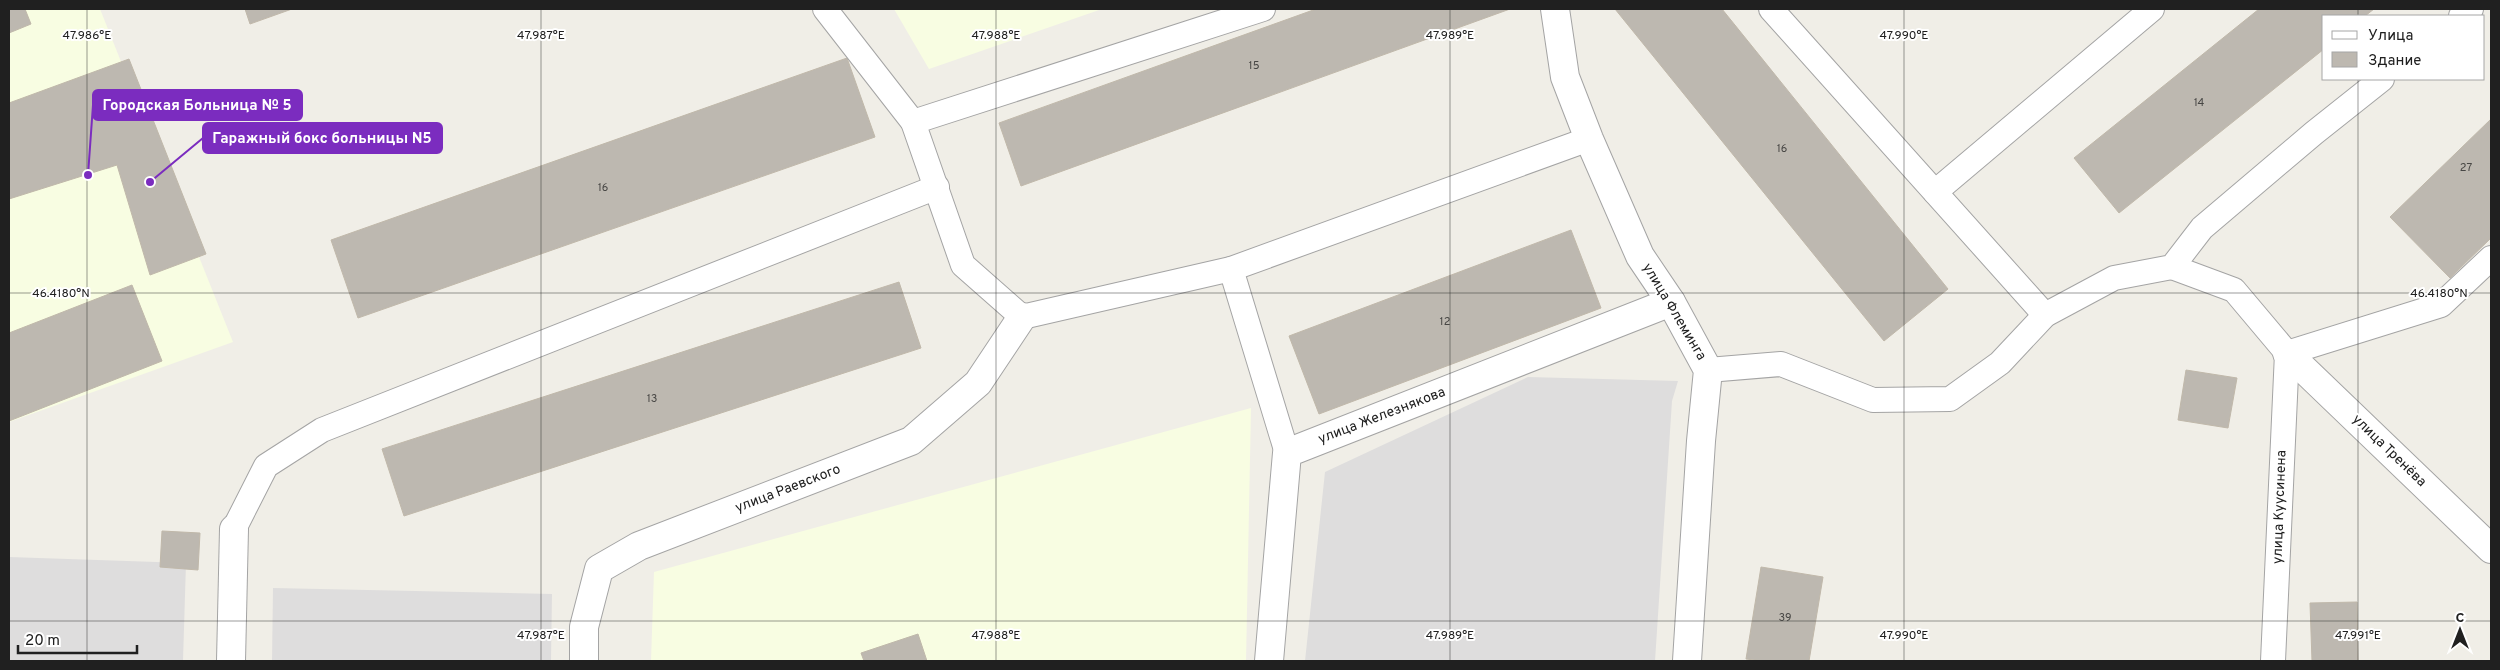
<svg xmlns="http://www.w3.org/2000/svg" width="2500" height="670" viewBox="0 0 2500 670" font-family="Overpass,sans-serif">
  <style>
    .residential { fill: #dedddd }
    .education { fill: #f8fde2 }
    .building { fill: #bdb8b0; stroke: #c0b8aa }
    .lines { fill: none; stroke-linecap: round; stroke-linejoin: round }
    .service-casing { stroke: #a4a4a4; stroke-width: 26 }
    .minor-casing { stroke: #a4a4a4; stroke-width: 30 }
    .service { stroke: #fff; stroke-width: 24 }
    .minor { stroke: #fff; stroke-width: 28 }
    .ticks { fill: none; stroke: #202020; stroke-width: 1; stroke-opacity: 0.45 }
    .labels { text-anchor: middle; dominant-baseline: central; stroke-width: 4; stroke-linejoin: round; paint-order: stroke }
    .number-label { font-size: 11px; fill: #474644 }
    .street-label { font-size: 14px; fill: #202020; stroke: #fff }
    .ticks-label { font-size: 12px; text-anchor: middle; fill: #202020; stroke: #fff; stroke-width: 4; stroke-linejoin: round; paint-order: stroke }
    .leader { fill: none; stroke: #7b2cbf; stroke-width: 2 }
    .callout-dot { fill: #7b2cbf; stroke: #fff; stroke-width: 2 }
    .callout { fill: #7b2cbf; stroke: #7b2cbf; stroke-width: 2 }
    .callout-label { font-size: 15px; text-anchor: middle; font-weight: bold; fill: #fff }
  </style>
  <rect width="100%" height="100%" fill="#f0eee7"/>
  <g class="residential">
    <path d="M1528,377L1678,381L1672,401L1655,661H1305L1325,472Z"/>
    <path d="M9,557L186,563L183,661H9Z"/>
    <path d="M273,588L552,594L551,661H272Z"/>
  </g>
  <g class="education">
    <path d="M9,9H100L233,342L9,422Z"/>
    <path d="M894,9H1102L929,69Z"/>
    <path d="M1251,408L1246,661H651L654,572Z"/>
  </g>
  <g class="building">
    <path d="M9,9H25L31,24L9,33Z"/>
    <path d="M245,9H292L250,24Z"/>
    <path d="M1316,9H1510L1021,186L999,123Z"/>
    <path d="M1615,9H1722L1948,289L1884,341Z"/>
    <path d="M2259,9H2374L2365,16H2324V49L2119,213L2074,158Z"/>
    <path d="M847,58L875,137L358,318L331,240Z"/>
    <path d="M129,59L206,254L150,275L117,165L9,199V103Z"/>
    <path d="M2491,119V238L2450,278L2390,217Z"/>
    <path d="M1571,230L1601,308L1319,414L1289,336Z"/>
    <path d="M899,282L921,348L404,516L382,449Z"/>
    <path d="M132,285L162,361L9,421V333Z"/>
    <path d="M2186,370L2237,378L2228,428L2178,420Z"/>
    <path d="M162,531L200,533L198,570L160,567Z"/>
    <path d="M1761,567L1823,577L1809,661H1762L1746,659Z"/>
    <path d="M2357,602L2358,661H2312L2310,603Z"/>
    <path d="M918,634L927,661H864L861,653Z"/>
  </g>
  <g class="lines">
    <g class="service-casing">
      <g id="service">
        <path d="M825,9L913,122L963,265L1022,317L1231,269L1589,139"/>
        <path d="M1771,9L2045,315"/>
        <path d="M2461,16L2471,9"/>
        <path d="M913,122L1263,9"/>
        <path d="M1935,192L2152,9"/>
        <path d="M2172,267L2234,290L2287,353"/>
        <path d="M1231,269L1287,453"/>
        <path d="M2287,353L2441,305L2491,258"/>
        <path d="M1708,370L1781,364L1873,400L1950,399L2000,363L2045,315L2114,278L2172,267L2202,228L2314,133L2382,79"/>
        <path d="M234,529L266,466L322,430L937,187"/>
        <path d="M2273,661L2287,353"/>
      </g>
    </g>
    <g class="minor-casing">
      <g id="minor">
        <path d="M1555,9L1565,77L1589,139L1640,256L1671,302L1708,370L1701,441L1687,661"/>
        <path d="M2287,353L2491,549"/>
        <path d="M231,661L234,529"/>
        <path d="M584,661V627L599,569L639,546L911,441L978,383L1022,317"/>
        <path d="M1269,661L1287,453L1671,302"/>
      </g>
    </g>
    <use href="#service" class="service"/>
    <use href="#minor" class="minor"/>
  </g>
  <path class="ticks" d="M87,9V661M541,9V661M996,9V661M1450,9V661M1904,9V661M2358,9V16M2358,79V661M9,293H2491M9,621H2491"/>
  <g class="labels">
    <g class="number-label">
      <text x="1254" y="66">15</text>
      <text x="2199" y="103">14</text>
      <text x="1782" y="149">16</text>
      <text x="2466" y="168">27</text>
      <text x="603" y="188">16</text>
      <text x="1445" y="322">12</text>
      <text x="652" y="399">13</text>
      <text x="1785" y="618">39</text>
    </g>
    <g class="street-label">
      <text transform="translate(1674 312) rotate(59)">улица Флеминга</text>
      <text transform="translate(1382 416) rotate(-21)">улица Железнякова</text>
      <text transform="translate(2389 451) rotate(44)">улица Тренёва</text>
      <text transform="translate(788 489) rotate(-21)">улица Раевского</text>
      <text transform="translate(2280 507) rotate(-88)">улица Куусинена</text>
    </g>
  </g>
  <g class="ticks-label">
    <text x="87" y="39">47.986°E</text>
    <text x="541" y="39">47.987°E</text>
    <text x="996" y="39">47.988°E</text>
    <text x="1450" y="39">47.989°E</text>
    <text x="1904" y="39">47.990°E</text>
    <text x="61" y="297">46.4180°N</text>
    <text x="2439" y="297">46.4180°N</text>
    <text x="541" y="639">47.987°E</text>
    <text x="996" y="639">47.988°E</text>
    <text x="1450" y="639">47.989°E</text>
    <text x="1904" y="639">47.990°E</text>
    <text x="2358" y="639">47.991°E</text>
  </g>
  <path class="leader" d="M88 175L93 105M150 182L203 138"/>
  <g class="callout-dot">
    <circle cx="88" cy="175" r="5"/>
    <circle cx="150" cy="182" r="5"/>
  </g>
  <g class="callout">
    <rect x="93" y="90" width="209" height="30" rx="5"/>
    <rect x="203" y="123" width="239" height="30" rx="5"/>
  </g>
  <g class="callout-label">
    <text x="197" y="110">Городская Больница № 5</text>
    <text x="322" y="143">Гаражный бокс больницы N5</text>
  </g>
  <rect width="2500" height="670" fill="none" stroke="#202020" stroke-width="20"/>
  <rect x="2322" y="15" width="162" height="65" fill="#ffffff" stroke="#a6a6a6"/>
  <rect x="2332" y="31" width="25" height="8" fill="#ffffff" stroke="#a6a6a6"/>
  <text x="2368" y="40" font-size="15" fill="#202020">Улица</text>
  <rect x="2332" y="52" width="25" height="15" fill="#bdb8b0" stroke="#a6a6a6"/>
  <text x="2368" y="65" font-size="15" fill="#202020">Здание</text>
  <g transform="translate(2460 630)" stroke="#ffffff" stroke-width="4" paint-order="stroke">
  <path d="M0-4L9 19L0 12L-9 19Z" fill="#202020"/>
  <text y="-8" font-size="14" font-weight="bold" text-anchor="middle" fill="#202020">С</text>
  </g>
  <path d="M18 645v8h119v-8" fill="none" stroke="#202020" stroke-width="2.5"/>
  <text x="25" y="645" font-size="15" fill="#202020" stroke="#ffffff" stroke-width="4" paint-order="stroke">20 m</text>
</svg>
